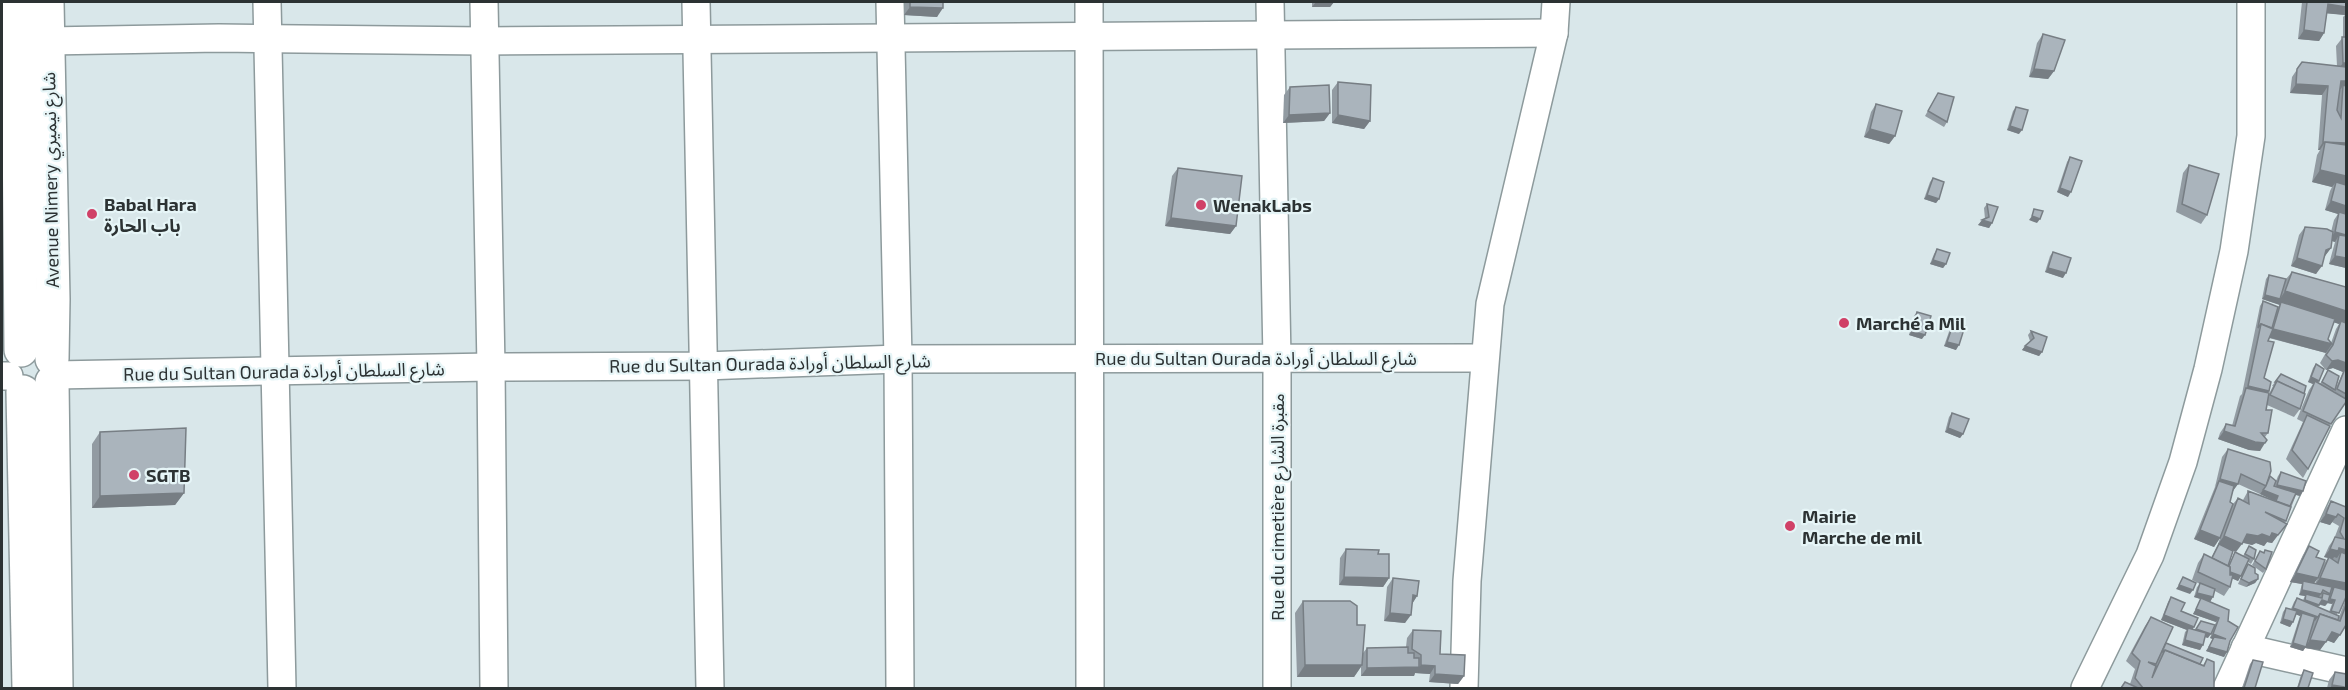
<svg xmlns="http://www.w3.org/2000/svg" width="2348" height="690" viewBox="0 0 2348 690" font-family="'Exo 2','Noto Sans Arabic',sans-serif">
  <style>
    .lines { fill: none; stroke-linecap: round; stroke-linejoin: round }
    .minor-casing { stroke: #8d9a9c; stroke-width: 30 }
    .major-casing { stroke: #8d9a9c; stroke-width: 36 }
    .minor { stroke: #fff; stroke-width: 27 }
    .major { stroke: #fff; stroke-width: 33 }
    .wall { fill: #929ba2; fill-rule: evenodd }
    .shaded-wall { fill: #777e84 }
    .building { fill: #aab4bc; stroke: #777e84; stroke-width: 1.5 }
    .poi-dot { fill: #d04167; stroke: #e6f5f7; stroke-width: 2 }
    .labels { text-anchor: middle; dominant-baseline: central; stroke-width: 4.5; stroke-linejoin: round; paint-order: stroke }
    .street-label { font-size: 18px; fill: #2c3233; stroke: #e6f5f7 }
    .poi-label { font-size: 18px; font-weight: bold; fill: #2c3233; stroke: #e6f5f7; text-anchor: start }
  </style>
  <rect width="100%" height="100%" fill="#d9e7ea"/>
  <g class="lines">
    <g class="minor-casing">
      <g id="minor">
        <path d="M267,2L282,688"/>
        <path d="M484,2L491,367L494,688"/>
        <path d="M696,2L710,688"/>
        <path d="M890,2L898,359L900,688"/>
        <path d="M1089,2L1090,688"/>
        <path d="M1270,2L1277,359V688"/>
        <path d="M48,41L219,38L484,41L1554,33"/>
        <path d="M55,375L491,367L705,366L898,359L1484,358"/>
        <path d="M2,376H9"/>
        <path d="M2245,648L2346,671"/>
        <path d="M1464,688L1467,581L1490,304L1554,33L1556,2"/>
        <path d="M2085,688L2150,555L2183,462L2208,369L2234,251L2251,136V2"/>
        <path d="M2227,688L2346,430"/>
      </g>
    </g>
    <g class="major-casing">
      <g id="major">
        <path d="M18,2L21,350"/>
        <path d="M47,2L53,299L52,359"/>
        <path d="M52,382L56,688"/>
        <path d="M23,392L29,688"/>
      </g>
    </g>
    <use href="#minor" class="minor"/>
    <use href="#major" class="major"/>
  </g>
  <g class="wall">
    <path d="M905,2H943L937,17L904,15Z"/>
    <path d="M1312,2H1334L1330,7H1312Z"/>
    <path d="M2302,2H2346V268L2329,264L2335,242L2332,241L2331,248L2324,257L2316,274L2291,266L2299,235L2305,227L2331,232L2334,220L2338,214L2325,210L2330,191L2332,187L2312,182L2317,155L2320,150H2318L2322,95L2290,93L2292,77L2302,62L2337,66L2336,46L2343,37V17L2345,15L2327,13L2324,33L2319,41L2298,39Z"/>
    <path d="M2043,34L2054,71L2048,79L2029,77L2037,43Z"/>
    <path d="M1338,82L1370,121L1364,129L1332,123V90Z"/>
    <path d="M1290,87L1330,113L1324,121L1283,123L1284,95Z"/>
    <path d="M1938,93L1947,122L1944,127L1925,116Z"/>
    <path d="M1876,104L1895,136L1889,144L1864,137L1871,112Z"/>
    <path d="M2016,107L2019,134L2007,130L2013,111Z"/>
    <path d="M2070,157L2068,197L2057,192L2067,162Z"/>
    <path d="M2189,165L2207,215L2201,224L2176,212L2183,173Z"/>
    <path d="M1178,168L1236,226L1230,234L1165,226L1172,176Z"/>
    <path d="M1933,178L1939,199L1936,203L1924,199L1930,182Z"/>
    <path d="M1987,204L1992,223L1989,228L1978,225L1985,219L1984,208Z"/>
    <path d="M1937,249L1946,264L1943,268L1930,264L1934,254Z"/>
    <path d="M2053,252L2063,278L2045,272L2050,256Z"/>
    <path d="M2292,272L2346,287V397L2345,399L2346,402L2329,426L2308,469L2303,478L2286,459L2303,422L2297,419L2309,390L2313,384L2308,382L2313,368L2316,364L2319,381L2317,383L2320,384L2328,370L2335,390L2333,392H2334L2343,372L2333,368L2326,370L2320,363L2328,349L2326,353L2269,338L2268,341L2264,378L2269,391L2268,393L2269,394L2273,386H2272L2281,374L2300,409L2294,417L2267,405L2266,410L2268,433L2265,437L2260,451L2249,450L2218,439L2220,433L2226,424L2232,426L2240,396L2242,394L2260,306L2263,301L2278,307L2280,305L2262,299L2266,279L2269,275L2286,279ZM2334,322L2339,324L2336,329L2331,343L2328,339Z"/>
    <path d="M1917,312L1922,339L1909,335L1914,316Z"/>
    <path d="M1954,322L1956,350L1944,346L1951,326Z"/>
    <path d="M2031,331L2042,352L2039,356L2022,350L2030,341L2028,335Z"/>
    <path d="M1952,413L1963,434L1960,438L1945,432L1949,417Z"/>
    <path d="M100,432L184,493L175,505L92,508V444Z"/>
    <path d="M2228,449L2270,476L2274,486L2278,476L2281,472L2300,496L2296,495L2286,521L2272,543L2267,542L2264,546L2256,543L2252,545L2243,543L2227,548L2228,566L2235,552L2243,556L2249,546L2254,559L2251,564L2248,562L2238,581L2232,578L2230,587L2224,596L2215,591L2210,602L2228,621L2230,641L2224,657L2206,651L2213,639L2210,638L2216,622L2193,614L2201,599L2194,597L2197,587L2200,584L2192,580L2198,563L2204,554L2211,558L2218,544L2225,524L2220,538L2214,547L2194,539L2215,487L2222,457ZM2238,484L2260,494L2275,501L2248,491L2243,500L2238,498L2233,504L2230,502L2233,491Z"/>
    <path d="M2331,501L2346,507L2337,615L2338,620L2346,598V625L2334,643L2327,640L2320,650L2305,648L2303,651L2290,647L2300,616L2296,614L2293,622L2290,627L2280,623L2283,612L2286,608L2291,609L2294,602L2297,598L2303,600L2305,596L2299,595L2302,584L2290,582L2303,555L2309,546L2316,557L2318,578L2314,583L2315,584L2323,565L2328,558L2324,557L2329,546L2334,539L2339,526L2332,522L2330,525L2320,522L2325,510ZM2328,603L2332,604L2329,612L2318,607L2320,605L2325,606Z"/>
    <path d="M1346,549L1378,554L1389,578L1383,587L1339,585L1340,558Z"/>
    <path d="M2265,550L2266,569L2263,573L2252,565L2260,551L2263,553Z"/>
    <path d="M2248,564L2258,579L2255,583L2246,587L2238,584L2245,568Z"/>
    <path d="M1393,578L1417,596L1412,604L1405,623L1384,621L1387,587Z"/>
    <path d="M2171,597L2193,630H2195L2201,621L2208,638L2205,637L2200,650L2182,645L2185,632L2187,630L2161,620L2168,602Z"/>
    <path d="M1303,601L1357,625L1363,653L1367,648L1406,647L1407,638L1413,630L1464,676L1458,684L1429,682L1430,674L1415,673L1414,676H1361V667L1354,677H1297L1295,613Z"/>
    <path d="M2151,617L2166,643L2203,665L2207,659L2214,688H2120L2125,682L2130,684L2135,669L2126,661L2145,626Z"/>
    <path d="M2253,660L2255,688H2242L2250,664Z"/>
    <path d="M2304,670L2308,688H2297L2301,675Z"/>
    <path d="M2335,672L2346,688H2327L2329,680Z"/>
  </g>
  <g class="shaded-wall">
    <path d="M1316,2H1334L1330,7H1312Z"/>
    <path d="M2328,4L2346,7V13L2345,15L2322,13Z"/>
    <path d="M910,7L943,8L937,17L904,15Z"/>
    <path d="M2304,30L2324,33L2319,41L2298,39Z"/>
    <path d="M2343,63H2346V71H2337Z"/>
    <path d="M2034,69L2054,71L2048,79L2029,77Z"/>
    <path d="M2341,81H2346V89L2343,85L2341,89H2336Z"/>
    <path d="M2296,84L2328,86L2322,95L2290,93Z"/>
    <path d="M1330,113L1324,121L1283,123L1289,115Z"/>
    <path d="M1338,115L1370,121L1364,129L1332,123Z"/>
    <path d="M2010,126L2022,130L2019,134L2007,130Z"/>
    <path d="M1870,129L1895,136L1889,144L1864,137Z"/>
    <path d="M2323,142L2346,143V149L2325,142L2320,150H2318Z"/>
    <path d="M2320,170L2346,176V190L2336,182L2332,187L2312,182Z"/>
    <path d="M2060,188L2071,192L2068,197L2057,192Z"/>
    <path d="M1927,195L1939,199L1936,203L1924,199Z"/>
    <path d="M2331,201L2346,206V216L2339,212L2338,214L2325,210Z"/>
    <path d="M2032,216L2040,219L2037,223L2029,220Z"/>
    <path d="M1171,218L1236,226L1230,234L1165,226Z"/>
    <path d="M1982,220L1992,223L1989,228L1978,225Z"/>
    <path d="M2335,232L2346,235V245L2339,235L2335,242L2329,240Z"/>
    <path d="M2331,248L2325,256L2320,259L2326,250Z"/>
    <path d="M2335,256L2346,258V268L2329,264Z"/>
    <path d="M2297,258L2322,266L2316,274L2291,266Z"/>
    <path d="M1933,260L1946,264L1943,268L1930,264Z"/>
    <path d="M2048,268L2066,273L2063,278L2045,272Z"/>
    <path d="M2285,291L2346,311V326L2341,321L2339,324L2280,305L2281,302L2280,305L2262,299L2265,295L2280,299Z"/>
    <path d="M2273,329L2332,344L2326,353L2267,337Z"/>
    <path d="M1912,331L1925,335L1922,339L1909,335Z"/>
    <path d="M1947,342L1959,345L1956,350L1944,346Z"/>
    <path d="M2025,346L2042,352L2039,356L2022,350Z"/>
    <path d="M2338,360L2346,363V366L2343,372L2333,368L2326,370L2332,361Z"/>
    <path d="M2311,377L2319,381L2316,385L2315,381L2313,384L2308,382Z"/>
    <path d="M2248,386L2269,391L2263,400L2246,389Z"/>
    <path d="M1948,428L1963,434L1960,438L1945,432Z"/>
    <path d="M2224,431L2265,443L2260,451L2249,450L2218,439Z"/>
    <path d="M2220,479L2238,484L2232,492L2219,481L2214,487Z"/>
    <path d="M2277,485L2303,491L2300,496L2274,489Z"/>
    <path d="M2263,490L2278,496L2275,501L2260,494Z"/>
    <path d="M184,493L175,505L92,508L100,496Z"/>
    <path d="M2326,514L2336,517L2330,525L2320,522Z"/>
    <path d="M2287,524L2272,543L2267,542L2264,546L2256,543L2252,545L2241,542L2247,534H2262Z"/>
    <path d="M2200,530L2220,538L2214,547L2194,539Z"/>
    <path d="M2224,536L2242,544L2236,552L2218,544Z"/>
    <path d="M2339,548L2346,550V561L2341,552L2337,558L2334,557L2333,559L2324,557L2330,549Z"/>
    <path d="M2227,571L2241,576L2238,581L2224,575Z"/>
    <path d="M2296,573L2318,578L2312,586L2303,581L2302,584L2290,582Z"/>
    <path d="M1344,577L1389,578L1383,587L1339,585Z"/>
    <path d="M2320,578L2346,583V590L2334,587L2333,590L2314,586Z"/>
    <path d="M2258,579L2255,583L2246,587L2249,583Z"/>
    <path d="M2179,585L2193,590L2190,594L2176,589Z"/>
    <path d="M2302,590L2321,594L2318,598L2306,594L2305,596L2299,595Z"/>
    <path d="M2197,593L2213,597L2210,602L2194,597Z"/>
    <path d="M1413,595L1417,596L1412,604Z"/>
    <path d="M2330,599L2335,600L2332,604L2327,603Z"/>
    <path d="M2305,600L2319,605L2316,610L2302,604Z"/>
    <path d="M2322,600L2328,602L2325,606L2319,604Z"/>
    <path d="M2293,608L2318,617L2315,621L2301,616L2302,613L2300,616L2290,612Z"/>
    <path d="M2196,609L2219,618L2216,622L2193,614Z"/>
    <path d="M1390,613L1411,615L1405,623L1384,621Z"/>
    <path d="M2164,615L2194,627L2191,632L2188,628L2187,630L2161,620Z"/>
    <path d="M2283,619L2293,622L2290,627L2280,623Z"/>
    <path d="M2196,629L2211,634L2208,638L2193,633Z"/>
    <path d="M2332,632L2340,635L2334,643L2326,640Z"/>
    <path d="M2213,634L2226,639L2223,643L2210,638Z"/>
    <path d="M2185,640L2203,645L2200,650L2182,645Z"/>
    <path d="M2310,640L2326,642L2320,650L2305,648L2303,651L2290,647L2293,643L2305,647Z"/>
    <path d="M2209,647L2227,652L2224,657L2206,651Z"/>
    <path d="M1305,665H1362L1354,677H1297Z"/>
    <path d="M1421,665L1435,666L1430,674L1415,673L1414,676H1361L1367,668L1419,667Z"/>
    <path d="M1435,674L1464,676L1458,684L1429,682Z"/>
    <path d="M2332,685L2344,687L2343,688H2330Z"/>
  </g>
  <g class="building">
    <path d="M910,2H943V8L910,7Z"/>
    <path d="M2307,2H2346V7L2328,4L2324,33L2304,30Z"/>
    <path d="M2043,34L2065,40L2054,71L2034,69Z"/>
    <path d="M2342,37H2346V63H2343Z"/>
    <path d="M2302,62L2346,67V81H2341L2337,110L2341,118L2343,85L2346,86V143L2323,142L2328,86L2296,84L2297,69Z"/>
    <path d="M1338,82L1371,85L1370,121L1338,115Z"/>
    <path d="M1329,85L1330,113L1289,115L1290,87Z"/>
    <path d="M1938,93L1954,97L1947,122L1928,111Z"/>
    <path d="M1876,104L1902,111L1895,136L1870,129Z"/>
    <path d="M2016,107L2028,110L2022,130L2010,126Z"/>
    <path d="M2325,142L2346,145V176L2320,170Z"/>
    <path d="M2070,157L2082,161L2071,192L2060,188Z"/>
    <path d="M2189,165L2219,174L2207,215L2182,204Z"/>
    <path d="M1178,168L1242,176L1236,226L1171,218Z"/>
    <path d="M1933,178L1944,182L1939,199L1927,195Z"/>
    <path d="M2336,182L2346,185V206L2331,201Z"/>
    <path d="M1987,204L1998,207L1992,223L1982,220L1989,217Z"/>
    <path d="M2034,209L2043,211L2040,219L2032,216Z"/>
    <path d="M2339,212L2346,214V235L2335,232Z"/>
    <path d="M2305,227L2327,229L2333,232L2331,248L2326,250L2322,266L2297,258Z"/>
    <path d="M2339,235L2346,236V258L2335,256Z"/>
    <path d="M1937,249L1950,253L1946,264L1933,260Z"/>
    <path d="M2053,252L2071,258L2066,273L2048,268Z"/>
    <path d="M2292,272L2346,287V311L2285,291Z"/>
    <path d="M2269,275L2286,279L2280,299L2265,295Z"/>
    <path d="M2263,301L2278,307L2272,328L2261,324L2258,328Z"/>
    <path d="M2281,302L2335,319L2328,339L2332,344L2273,329Z"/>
    <path d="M1917,312L1931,316L1925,335L1912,331Z"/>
    <path d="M2341,321L2346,323V363L2338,360L2332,361L2326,355L2333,345Z"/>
    <path d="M1954,322L1965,326L1959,345L1947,342Z"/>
    <path d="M2261,324L2273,329L2268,341L2274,342L2264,378L2271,382L2269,391L2248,386Z"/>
    <path d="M2031,331L2047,337L2042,352L2025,346L2034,338Z"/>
    <path d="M2316,364L2324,369L2319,381L2311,377Z"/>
    <path d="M2346,366V394L2337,389Z"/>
    <path d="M2328,370L2339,376L2335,390L2322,382Z"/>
    <path d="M2281,374L2306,386L2304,394L2277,381L2276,382H2275Z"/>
    <path d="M2277,381L2305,394L2300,409L2270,395Z"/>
    <path d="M2315,381L2346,399V402L2331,424L2303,411Z"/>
    <path d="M2246,388L2269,393L2266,410H2272L2268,433H2261L2267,440L2265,443L2255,442L2224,431L2226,424L2235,426Z"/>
    <path d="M1952,413L1969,419L1963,434L1948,428Z"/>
    <path d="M2307,415L2330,426L2308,469L2292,450Z"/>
    <path d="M186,428L184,493L100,496V432Z"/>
    <path d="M2228,449L2270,462L2271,471L2266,486L2241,474L2238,484L2220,479Z"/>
    <path d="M2281,472L2306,481L2303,491L2277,485Z"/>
    <path d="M2270,476L2276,481L2274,486L2296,493L2290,506L2276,501L2278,496L2263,490L2266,486Z"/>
    <path d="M2219,481L2234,486L2230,502L2233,504L2220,538L2200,530Z"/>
    <path d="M2248,491L2291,507L2286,521L2265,512L2287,524L2278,535L2272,533L2270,537L2262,534L2258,536L2247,534L2242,544L2224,536L2238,498L2249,504Z"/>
    <path d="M2331,501L2346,507V550L2339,548L2338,551L2330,549L2335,537L2344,539L2340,532L2344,518L2338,514L2336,517L2326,514Z"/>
    <path d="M2219,544L2233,551L2228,566L2212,558Z"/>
    <path d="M2249,546L2256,550L2254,559L2245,554Z"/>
    <path d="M2309,546L2319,551L2316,557L2325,560L2318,578L2296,573Z"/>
    <path d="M1346,549L1379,550L1378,554H1389V578L1344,577Z"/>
    <path d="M2265,550L2272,552L2266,569L2255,561L2260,551L2264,553Z"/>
    <path d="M2235,552L2249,559L2241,576L2230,572V567L2229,566Z"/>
    <path d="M2341,552L2346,554V583L2320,578L2329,557L2338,563Z"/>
    <path d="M2204,554L2230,567V575H2233L2230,587L2198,572Z"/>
    <path d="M2248,564L2255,568V573L2258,575V579L2249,583L2241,579Z"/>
    <path d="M2183,577L2196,583L2193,590L2179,585Z"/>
    <path d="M1393,578L1419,581L1417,596L1413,595L1411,615L1390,613Z"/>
    <path d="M2303,581L2332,587L2330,594L2323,590L2321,594L2302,590Z"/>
    <path d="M2200,583L2215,589L2213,597L2197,593Z"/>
    <path d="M2334,587L2346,590V597L2339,613L2331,611L2335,600L2330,599Z"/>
    <path d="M2323,593L2330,595L2328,602L2322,600L2319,605L2305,600L2306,594L2322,598Z"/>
    <path d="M2171,597L2185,603L2181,611L2198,618L2194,627L2164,615Z"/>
    <path d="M2201,598L2229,610L2228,621L2238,627L2230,641L2227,652L2209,647L2214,637L2226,639L2213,634L2219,618L2196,609Z"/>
    <path d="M2297,598L2339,616L2338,620L2320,614L2318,617L2293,608Z"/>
    <path d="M1303,601H1350L1357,606V625H1365L1362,665H1305Z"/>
    <path d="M2346,605V625L2340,635L2332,632L2326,642L2310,640L2320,614L2340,621Z"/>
    <path d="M2286,608L2297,611L2293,622L2283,619Z"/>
    <path d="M2302,613L2315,617L2306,647L2293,643Z"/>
    <path d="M2151,617L2173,627L2156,664L2148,662L2156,666L2152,678L2165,650L2204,666L2207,659L2214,662V688H2143L2135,678L2140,661L2132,653Z"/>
    <path d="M2201,621L2215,625L2211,634L2196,629Z"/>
    <path d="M2188,628L2206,633L2203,645L2185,640Z"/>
    <path d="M1413,630L1441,631L1440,654L1465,655L1464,676L1435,674V666L1421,665V655L1412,649Z"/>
    <path d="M2166,643L2203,658L2200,664L2165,650L2163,652H2162Z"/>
    <path d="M1408,647V653H1414V658H1419V667L1367,668V648Z"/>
    <path d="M2253,660L2263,662L2255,688H2244Z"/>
    <path d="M2304,670L2313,673L2308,688H2298Z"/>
    <path d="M2335,672L2346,674V688H2344V687L2332,685Z"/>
    <path d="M2125,682L2138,688H2121Z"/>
  </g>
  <g class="poi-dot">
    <circle cx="1201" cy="205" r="6"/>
    <circle cx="92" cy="214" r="6"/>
    <circle cx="1844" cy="323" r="6"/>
    <circle cx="134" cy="475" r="6"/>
    <circle cx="1790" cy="526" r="6"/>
  </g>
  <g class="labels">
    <g class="street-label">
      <text transform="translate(50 180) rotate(-91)">Avenue Nimery شارع نيميري</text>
      <text x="1256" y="358">Rue du Sultan Ourada شارع السلطان أورادة</text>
      <text transform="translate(770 363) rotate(-1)">Rue du Sultan Ourada شارع السلطان أورادة</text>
      <text transform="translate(284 371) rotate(-1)">Rue du Sultan Ourada شارع السلطان أورادة</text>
      <text transform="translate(1277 507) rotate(-90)">Rue du cimetière مقبرة الشارع</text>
    </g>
    <g class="poi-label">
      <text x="104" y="204">Babal Hara<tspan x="104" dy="21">باب الحارة</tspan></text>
      <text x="1213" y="205">WenakLabs</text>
      <text x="1856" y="323">Marché a Mil</text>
      <text x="146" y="475">SGTB</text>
      <text x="1802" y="516">Mairie<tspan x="1802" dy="21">Marche de mil</tspan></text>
    </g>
  </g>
  <rect width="2348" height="690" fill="none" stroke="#2c3233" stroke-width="6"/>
</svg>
